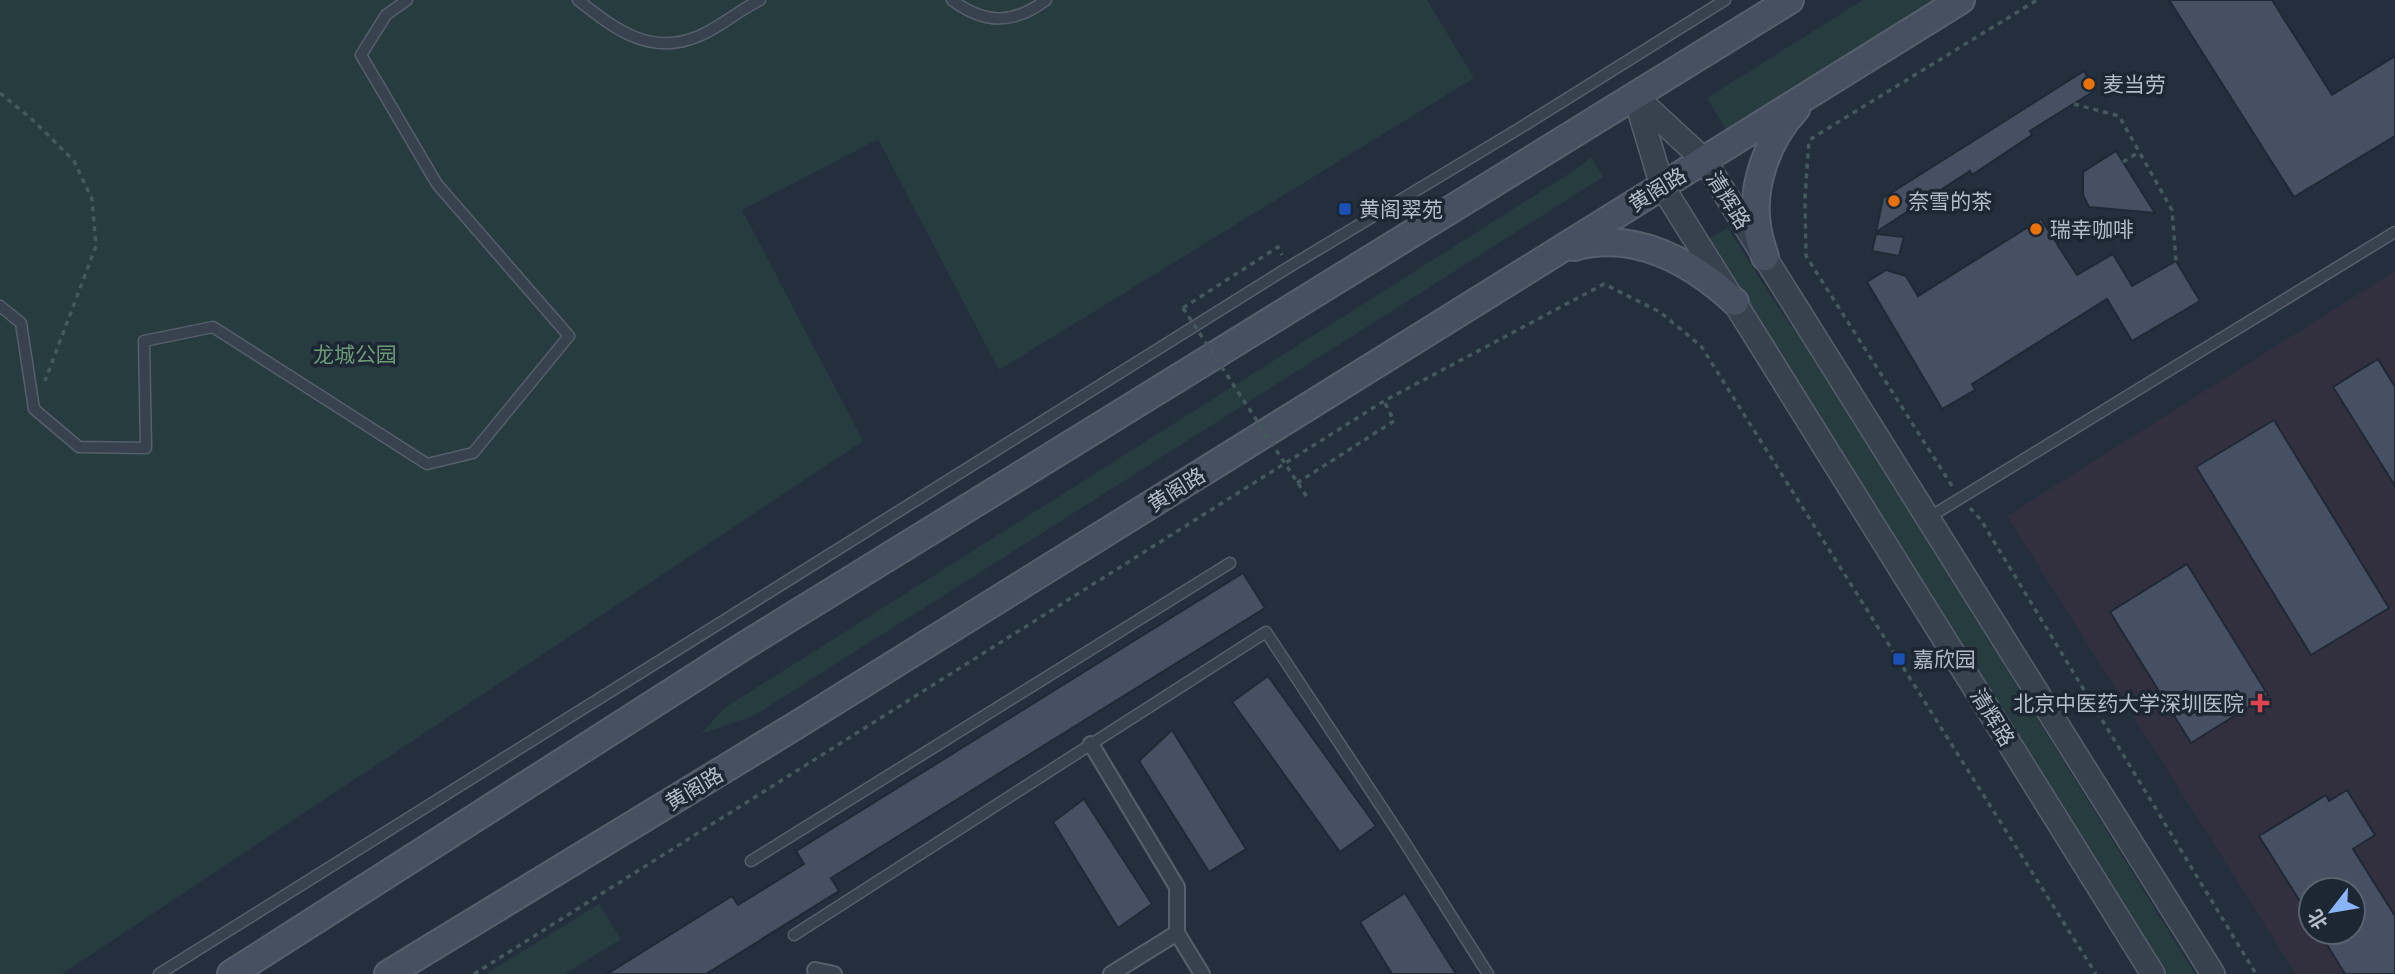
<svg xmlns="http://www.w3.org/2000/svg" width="2395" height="974" viewBox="0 0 2395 974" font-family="'Asap Condensed','Noto Sans SC',sans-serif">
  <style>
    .medical { fill: #32303f; fill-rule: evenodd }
    .green { fill: #263c3f }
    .building { fill: #455162; stroke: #1f2835; stroke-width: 2 }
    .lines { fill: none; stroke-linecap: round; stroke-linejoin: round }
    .service-casing { stroke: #565f6c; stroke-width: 13 }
    .pedestrian-casing { stroke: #565f6c; stroke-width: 18 }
    .tertiary-casing { stroke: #565f6c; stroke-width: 26 }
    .secondary-casing { stroke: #565f6c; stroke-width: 30 }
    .path { stroke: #44595c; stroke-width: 3.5; stroke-dasharray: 5 5; stroke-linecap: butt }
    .service { stroke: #38414e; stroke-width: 10 }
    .pedestrian { stroke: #38414e; stroke-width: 14 }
    .tertiary { stroke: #38414e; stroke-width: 23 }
    .secondary { stroke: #465061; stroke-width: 26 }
    .path-bridge { stroke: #44595c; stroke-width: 3.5; stroke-dasharray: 5 5; stroke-linecap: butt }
    .food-dot { fill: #e8710a; stroke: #1d2633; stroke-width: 2.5 }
    .transit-dot { fill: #1a4fb4; stroke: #1d2633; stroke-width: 2.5 }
    .health-dot { fill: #e0444e; stroke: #1d2633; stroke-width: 2.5 }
    .labels { text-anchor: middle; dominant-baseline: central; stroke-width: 7; stroke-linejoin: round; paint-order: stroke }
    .poi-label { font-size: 21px; fill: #b4bcc9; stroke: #1d2633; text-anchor: start }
    .street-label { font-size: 21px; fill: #b4bcc9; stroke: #1d2633 }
    .park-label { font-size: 21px; fill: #6b9a76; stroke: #1d2633 }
  </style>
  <rect width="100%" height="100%" fill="#242f3e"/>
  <path class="medical" d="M2395,271V974H2296L2007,516ZM2311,890H2353V932H2311Z"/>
  <g class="green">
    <path d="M0,0H1427L1474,78L999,370L878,139L742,210L863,441L62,974H0Z"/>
    <path d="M1863,0H1939L1728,133L1707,98Z"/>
    <path d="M1591,157L1603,177L755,715L701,734L723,709L1578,168Z"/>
    <path d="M1728,228L1777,306L1810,351L2195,974H2167L1707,240Z"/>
    <path d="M599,904L621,939L565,974H486Z"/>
  </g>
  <g class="building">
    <path d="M2169,0H2272L2332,95L2395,56V136L2294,197Z"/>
    <path d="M2084,71L2096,90L2030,131L2032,135L1972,175L1970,171L1876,232L1883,198Z"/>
    <path d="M2116,151L2123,162L2155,213L2089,207L2083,195V172Z"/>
    <path d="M2041,219L2077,275L2113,254L2132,286L2176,261L2200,301L2132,341L2107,299L1972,384L1975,390L1942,409L1867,282L1886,270L1906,276L1918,296Z"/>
    <path d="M1876,234L1904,237L1899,256L1872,251Z"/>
    <path d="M2378,359L2395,387V486L2333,387Z"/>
    <path d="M2274,420L2389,608L2311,655L2196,467Z"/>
    <path d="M2187,564L2268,695L2191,743L2110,612Z"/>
    <path d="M1243,573L1265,608L831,878L839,891L706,974H607L732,896L738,905L804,864L796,851Z"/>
    <path d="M1268,676L1376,826L1340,852L1232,702Z"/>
    <path d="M1172,730L1246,849L1209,872L1139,761Z"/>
    <path d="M2347,790L2375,835L2353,849L2395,916V974H2345L2319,932H2353V890H2311V919L2259,836L2326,795L2329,801Z"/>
    <path d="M1084,799L1152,904L1118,928L1053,822Z"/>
    <path d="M1405,893L1456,974H1392L1360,922Z"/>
  </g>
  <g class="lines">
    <g class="service-casing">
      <g id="service">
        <path d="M578,0C615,29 650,57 699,36C721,27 739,10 760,0"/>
        <path d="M952,0C985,25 1014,24 1046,0"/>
        <path d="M0,306L21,323L34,409L79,447L146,448L144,341L213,327L427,464L473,453L569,336L437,184L361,55L386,15L407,0"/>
        <path d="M1928,518L2395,232"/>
        <path d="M751,861L1230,563"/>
        <path d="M794,935L1266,632L1400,835L1488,974"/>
        <path d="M159,974L1289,267L1520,128L1725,0"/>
      </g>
    </g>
    <g class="pedestrian-casing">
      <g id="pedestrian">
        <path d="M1091,744L1177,887V933"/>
        <path d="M815,970L834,974"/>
        <path d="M1111,974L1177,933L1202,974"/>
      </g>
    </g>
    <g class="tertiary-casing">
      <g id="tertiary">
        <path d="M1635,96L1704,160L2213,974"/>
        <path d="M1636,99L1662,186L2153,974"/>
      </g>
    </g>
    <g class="secondary-casing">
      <g id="secondary">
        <path d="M1574,247C1635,230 1692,262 1735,302"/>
        <path d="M1765,257C1762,247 1758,236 1757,225C1751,186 1768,138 1796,109"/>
        <path d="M231,974L744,646L1790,0"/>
        <path d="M388,974L795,726L1961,0"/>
      </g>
    </g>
    <g class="path">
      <path d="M0,93L34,121L74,161L92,199L96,246L45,381"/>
      <path d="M2074,104L2119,116L2172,210L2176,261"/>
      <path d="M2123,162L2139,152"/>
      <path d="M1183,308L1278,247L1282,255"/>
      <path d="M1297,483L1394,421L1384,401"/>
      <path d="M1952,486L1806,256L1805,198L1809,140L2037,0"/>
      <path d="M1970,508L1981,520L2256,974"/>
      <path d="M474,974L1384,401L1604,284L1660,312L1701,346L2096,974"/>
    </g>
    <use href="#service" class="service"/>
    <use href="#pedestrian" class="pedestrian"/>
    <use href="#tertiary" class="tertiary"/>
    <use href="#secondary" class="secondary"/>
    <path class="path-bridge" d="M1183,308L1307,497"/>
  </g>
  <g class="food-dot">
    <circle cx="2089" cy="84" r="7"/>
    <circle cx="1894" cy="201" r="7"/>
    <circle cx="2036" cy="229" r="7"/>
  </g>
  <g class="transit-dot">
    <rect x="1338" y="202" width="14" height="14" rx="3.5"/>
    <rect x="1892" y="652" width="14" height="14" rx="3.5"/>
  </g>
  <path class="health-dot" d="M2256.5 692.5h7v7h7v7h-7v7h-7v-7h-7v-7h7z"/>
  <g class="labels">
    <g class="poi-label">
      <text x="2103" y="84">麦当劳</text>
      <text x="1908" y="201">奈雪的茶</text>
      <text x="1359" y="209">黄阁翠苑</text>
      <text x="2050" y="229">瑞幸咖啡</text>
      <text x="1913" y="659">嘉欣园</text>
      <text x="2244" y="703" text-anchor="end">北京中医药大学深圳医院</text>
    </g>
    <g class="street-label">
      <text transform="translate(1657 189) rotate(-32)">黄阁路</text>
      <text transform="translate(1729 200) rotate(58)">清辉路</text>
      <text transform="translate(1176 489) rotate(-32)">黄阁路</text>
      <text transform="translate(1993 717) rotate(58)">清辉路</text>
      <text transform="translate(694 788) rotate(-31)">黄阁路</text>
    </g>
    <g class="park-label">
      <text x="355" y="354">龙城公园</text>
    </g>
  </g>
  <g transform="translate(2332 911) rotate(239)"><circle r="33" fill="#1d2633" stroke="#59626f" stroke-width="2"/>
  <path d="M0-5L12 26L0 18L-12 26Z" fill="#8ab4f8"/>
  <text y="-10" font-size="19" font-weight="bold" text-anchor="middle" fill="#b4bcc9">北</text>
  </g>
</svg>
